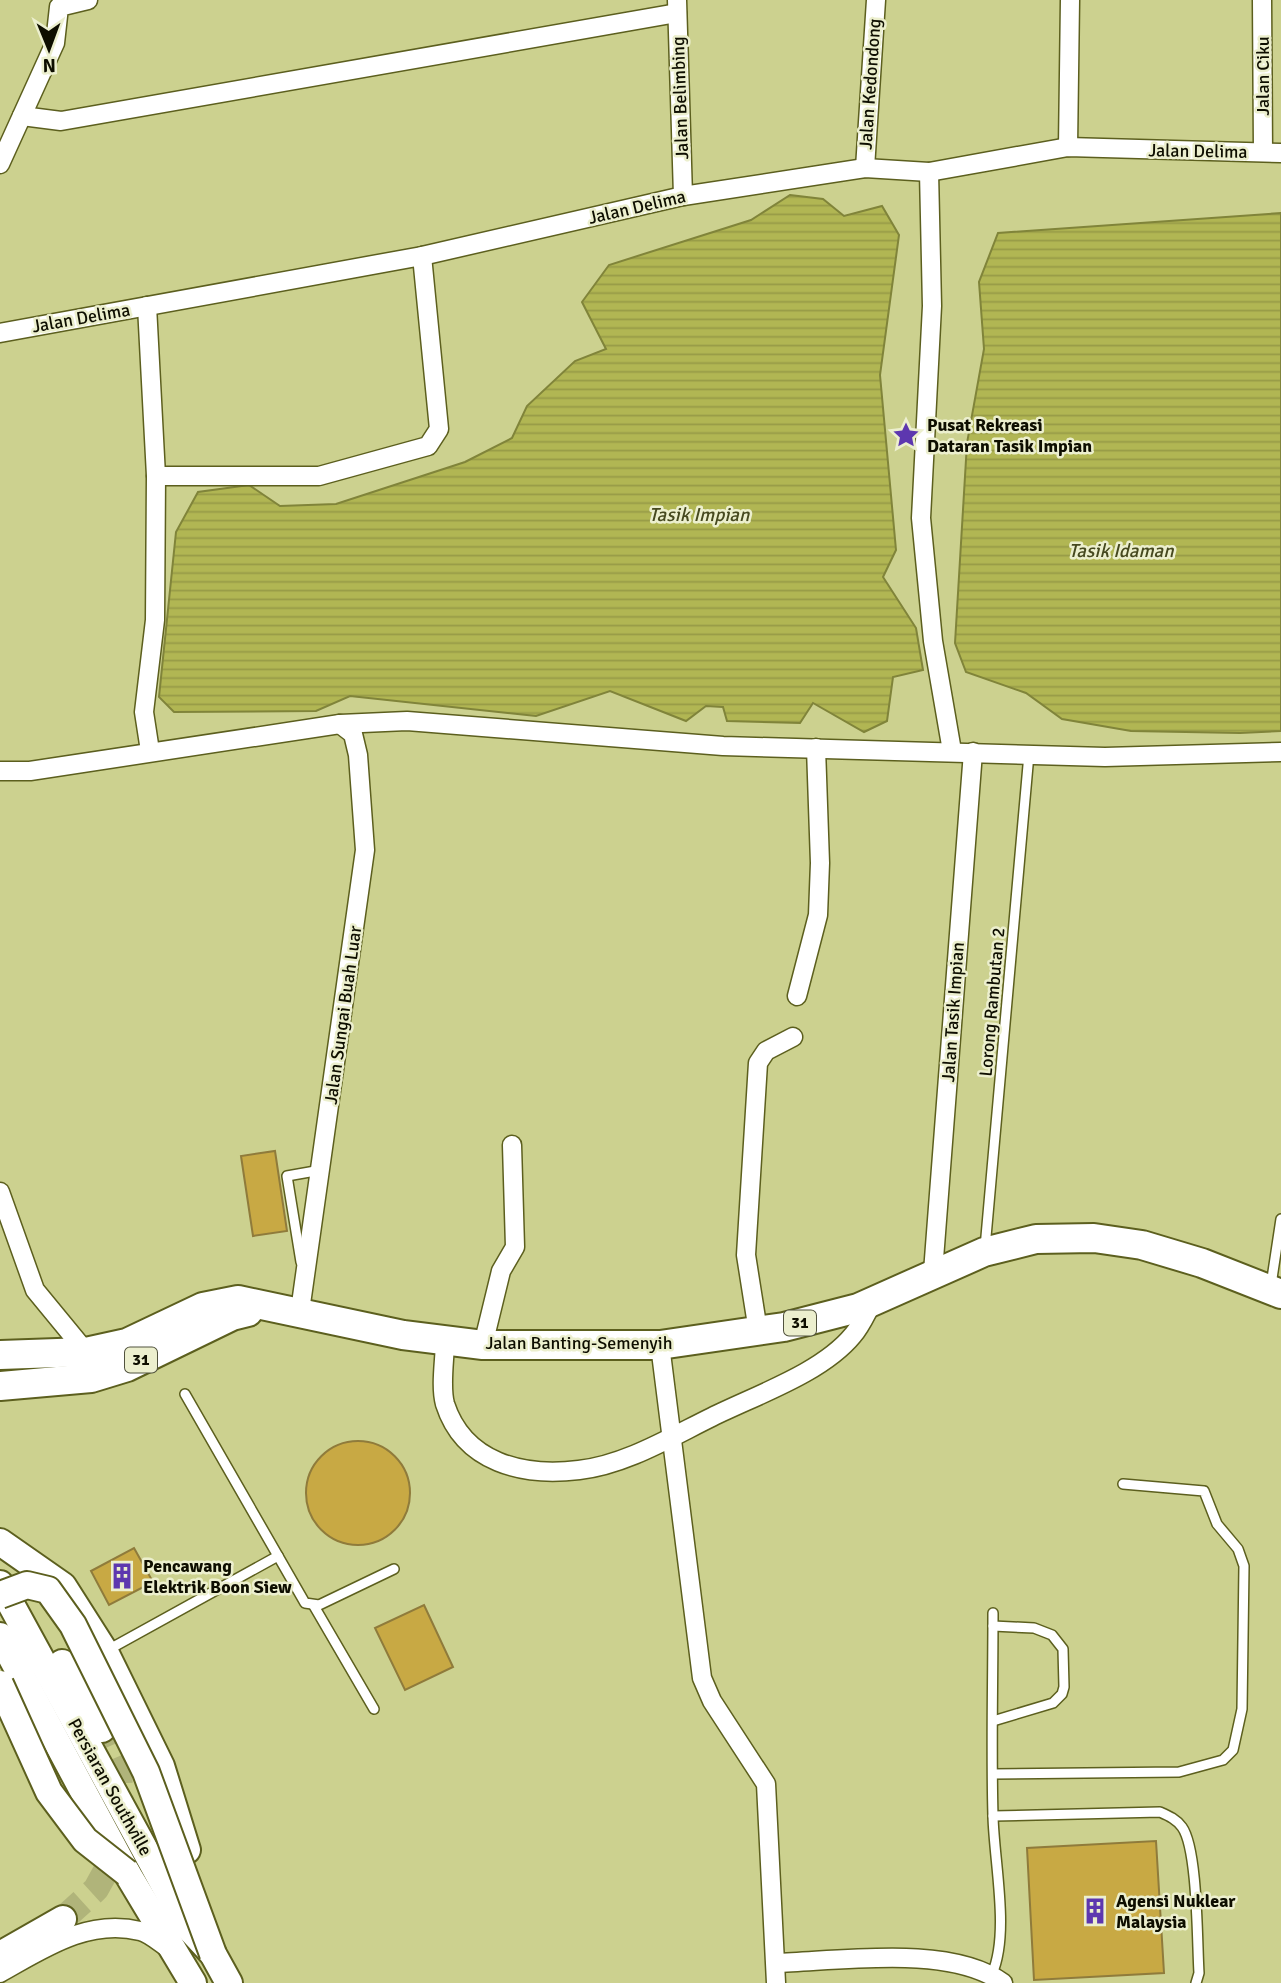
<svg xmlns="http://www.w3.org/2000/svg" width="1281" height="1983" viewBox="0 0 1281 1983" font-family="Signika,sans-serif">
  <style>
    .water { fill: url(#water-rules); stroke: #80843a; stroke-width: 2 }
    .building { fill: #c8a944; stroke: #8f7b3b; stroke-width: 2 }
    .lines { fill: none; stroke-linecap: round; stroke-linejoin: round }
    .secondary-tunnel { stroke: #b0b47a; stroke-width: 26; stroke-dasharray: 26 13; stroke-linecap: butt }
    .service-casing { stroke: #5c5f1e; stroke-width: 12 }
    .minor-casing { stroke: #5c5f1e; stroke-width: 21 }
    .secondary-casing { stroke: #5c5f1e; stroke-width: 30 }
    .primary-casing { stroke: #5c5f1e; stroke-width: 32 }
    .service { stroke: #fff; stroke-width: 9 }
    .minor { stroke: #fff; stroke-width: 18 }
    .secondary { stroke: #fff; stroke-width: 26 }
    .primary { stroke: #fff; stroke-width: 28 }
    .secondary-bridge-casing { stroke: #5c5f1e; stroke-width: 30; stroke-linecap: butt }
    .secondary-bridge { stroke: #fff; stroke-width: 26 }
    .labels { text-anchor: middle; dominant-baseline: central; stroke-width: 5; stroke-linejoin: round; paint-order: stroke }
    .shield { fill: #ecefce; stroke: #51523e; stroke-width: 2 }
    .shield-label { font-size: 16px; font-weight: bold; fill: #0e0e00 }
    .street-label { font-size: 18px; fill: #0e0e00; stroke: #ecefce }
    .poi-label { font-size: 18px; font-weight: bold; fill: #0e0e00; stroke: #ecefce; text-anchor: start }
    .water-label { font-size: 19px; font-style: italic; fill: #46491f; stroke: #ecefce }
  </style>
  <defs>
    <pattern id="water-rules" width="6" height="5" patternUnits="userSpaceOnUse" patternTransform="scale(1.75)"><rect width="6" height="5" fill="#b1b653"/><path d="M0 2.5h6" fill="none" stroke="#979b47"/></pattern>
  </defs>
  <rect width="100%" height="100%" fill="#ccd18f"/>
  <g class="water">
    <path d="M790,195L823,199L844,216L882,206L899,235L880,375L896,550L883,577L916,628L923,670L893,677L887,721L864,732L813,703L800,723L727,721L723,707L706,706L686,721L610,691L536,716L350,696L316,711L174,712L159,697L176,532L198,492L249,485L280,506L336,504L465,462L512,438L527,406L575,361L606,349L582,302L609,265L751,220Z"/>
    <path d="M1281,213V731L1240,733L1131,731L1062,719L1026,693L966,672L955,643L967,443L984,349L979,282L998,233Z"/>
  </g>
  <g class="building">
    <path d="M275,1151L287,1231L253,1236L241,1156Z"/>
    <circle cx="358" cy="1493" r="52"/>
    <path d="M134,1548L153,1582L109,1605L91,1571Z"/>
    <path d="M424,1605L453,1667L405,1690L375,1628Z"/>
    <path d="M1156,1841L1164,1973L1034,1980L1027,1848Z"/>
  </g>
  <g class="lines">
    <path class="secondary-tunnel" d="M63,1919L96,1889L117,1851L121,1813L119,1768L102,1729"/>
    <g class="service-casing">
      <g id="service">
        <path d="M985,1248L1029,754"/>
        <path d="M301,1262L287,1176L321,1170"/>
        <path d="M1271,1285L1281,1219"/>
        <path d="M185,1394L305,1603L319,1605L394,1569"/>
        <path d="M314,1606L374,1709"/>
        <path d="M106,1651L278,1556"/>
        <path d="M993,1721L1053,1703L1062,1694L1064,1687L1063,1649L1052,1635L1034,1628L993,1626"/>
        <path d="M993,1774L1179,1772L1223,1760L1233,1750L1242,1709L1244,1566L1238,1549L1217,1524L1204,1491L1123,1484"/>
        <path d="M993,1816L1160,1812C1169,1816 1176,1819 1182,1827C1198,1849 1197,1943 1199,1973L1196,1983"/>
        <path d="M992,1974C1010,1933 994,1862 993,1816C991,1748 993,1681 993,1613"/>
      </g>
    </g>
    <g class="minor-casing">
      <g id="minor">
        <path d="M677,0L683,196"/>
        <path d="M1262,0L1263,152"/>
        <path d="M22,116L61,121L677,13"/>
        <path d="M1068,147L1070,0"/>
        <path d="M0,164L55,43L59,7L88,0"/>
        <path d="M865,168L876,0"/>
        <path d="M929,172L932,306L921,518L933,641L952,751"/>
        <path d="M147,306L156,476L155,620L144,712L150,751"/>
        <path d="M0,333L422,256L683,196L865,168L929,172L1068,147L1281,153"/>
        <path d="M156,476H319L428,446L439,429L422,256"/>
        <path d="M0,771H30L340,724L407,721L723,746L1105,757L1281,752"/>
        <path d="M797,996L818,915L820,863L816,748"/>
        <path d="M0,1192L35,1290L86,1352"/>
        <path d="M933,1272L973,752"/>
        <path d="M300,1311L365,850L358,755L353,734L340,724"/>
        <path d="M758,1331L746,1255L758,1063L766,1051L793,1037"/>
        <path d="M445,1340C445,1359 440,1386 445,1404C464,1463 523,1477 579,1470C625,1465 671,1437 712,1417C756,1395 822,1373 853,1335C861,1326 866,1314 872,1303"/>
        <path d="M483,1345L501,1271L515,1247L512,1145"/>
        <path d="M660,1345L702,1678L712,1701L766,1784L776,1983"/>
        <path d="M776,1963C840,1961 951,1944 1003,1983"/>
        <path d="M0,1973C43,1949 88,1918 140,1931C149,1933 159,1942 168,1948"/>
      </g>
    </g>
    <g class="secondary-casing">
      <g id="secondary">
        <path d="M0,1542L63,1586L105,1652L161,1766L187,1850"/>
        <path d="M0,1584L186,1925L213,1954L229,1983"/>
        <path d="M0,1636L127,1873L193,1983"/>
        <path d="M62,1663L102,1729"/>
        <path d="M0,1955L63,1919"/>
      </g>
    </g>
    <g class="primary-casing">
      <g id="primary">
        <path d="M0,1355L86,1352L127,1343L203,1307L238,1300L403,1335L483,1345H660L784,1327L858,1308L984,1252L1036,1239L1094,1238L1142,1245L1202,1263L1281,1294"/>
        <path d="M0,1386L91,1378L127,1367L232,1316L248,1312"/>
      </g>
    </g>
    <use href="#service" class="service"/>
    <use href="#minor" class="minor"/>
    <use href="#secondary" class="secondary"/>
    <use href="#primary" class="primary"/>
    <g class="secondary-bridge-casing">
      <g id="secondary-bridge">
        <path d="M0,1595L27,1585L48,1590L73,1625L146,1772L213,1954"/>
        <path d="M0,1684L49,1792L85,1840L127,1873"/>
      </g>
    </g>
    <use href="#secondary-bridge" class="secondary-bridge"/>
  </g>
  <defs>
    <g id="sight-bare" transform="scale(2.1)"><path d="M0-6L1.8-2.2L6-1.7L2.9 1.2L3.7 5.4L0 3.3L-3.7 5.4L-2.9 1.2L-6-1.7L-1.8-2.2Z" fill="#5d37af" stroke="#ecefce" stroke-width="2.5" paint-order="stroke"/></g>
    <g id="building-bare" transform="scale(2.1)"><path d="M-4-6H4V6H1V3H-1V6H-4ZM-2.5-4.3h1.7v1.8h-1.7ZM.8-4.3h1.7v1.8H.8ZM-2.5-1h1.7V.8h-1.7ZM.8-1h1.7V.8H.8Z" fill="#5d37af" stroke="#ecefce" stroke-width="2.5" paint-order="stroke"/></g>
  </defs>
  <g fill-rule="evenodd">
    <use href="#sight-bare" x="906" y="435"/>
    <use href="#building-bare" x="122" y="1576"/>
    <use href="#building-bare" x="1095" y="1911"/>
  </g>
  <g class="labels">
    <g class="shield">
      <rect x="784" y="1310.5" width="32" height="25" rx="5"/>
      <rect x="125" y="1347.5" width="32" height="25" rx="5"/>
    </g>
    <g class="shield-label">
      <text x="800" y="1323">31</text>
      <text x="141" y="1360">31</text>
    </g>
    <g class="street-label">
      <text transform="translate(1263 76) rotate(-90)">Jalan Ciku</text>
      <text transform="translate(870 84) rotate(-86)">Jalan Kedondong</text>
      <text transform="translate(680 98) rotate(-92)">Jalan Belimbing</text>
      <text transform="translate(1198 151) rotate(1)">Jalan Delima</text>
      <text transform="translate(637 207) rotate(-13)">Jalan Delima</text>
      <text transform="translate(81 318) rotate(-10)">Jalan Delima</text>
      <text transform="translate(992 1002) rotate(-85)">Lorong Rambutan 2</text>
      <text transform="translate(953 1012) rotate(-86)">Jalan Tasik Impian</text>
      <text transform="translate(343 1015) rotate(-82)">Jalan Sungai Buah Luar</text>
      <text x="579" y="1343">Jalan Banting-Semenyih</text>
      <text transform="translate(110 1787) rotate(61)">Persiaran Southville</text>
    </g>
    <g class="poi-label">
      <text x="927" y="425">Pusat Rekreasi<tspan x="927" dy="21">Dataran Tasik Impian</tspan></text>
      <text x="143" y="1566">Pencawang<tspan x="143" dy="21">Elektrik Boon Siew</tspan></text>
      <text x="1116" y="1901">Agensi Nuklear<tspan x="1116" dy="21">Malaysia</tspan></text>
    </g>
    <g class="water-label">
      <text x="699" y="515">Tasik Impian</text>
      <text x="1121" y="551">Tasik Idaman</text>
    </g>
  </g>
  <g transform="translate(49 49) rotate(179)" stroke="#ecefce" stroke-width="5" paint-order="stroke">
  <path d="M0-5L12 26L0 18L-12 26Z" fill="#0e0e00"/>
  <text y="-10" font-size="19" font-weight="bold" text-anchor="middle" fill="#0e0e00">N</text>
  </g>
</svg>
